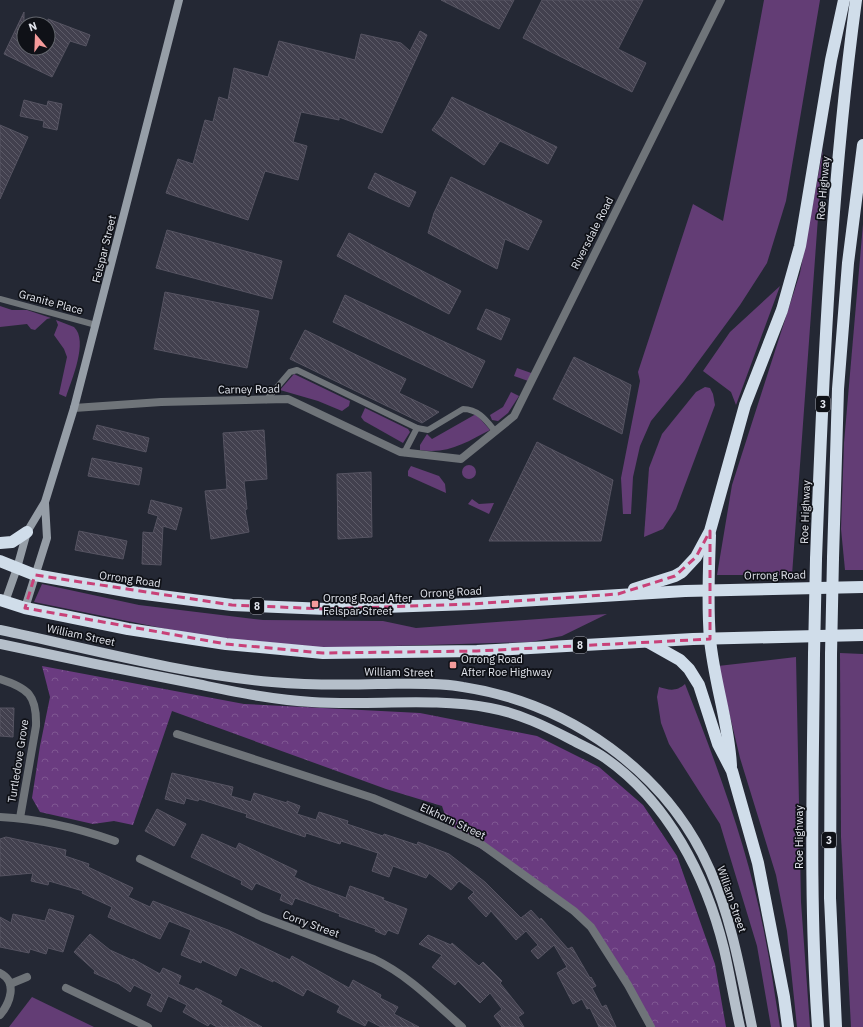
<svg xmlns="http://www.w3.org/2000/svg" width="863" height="1027" viewBox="0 0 863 1027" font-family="'IBM Plex Sans',sans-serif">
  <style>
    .green { fill: #633d75 }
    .forest { fill: url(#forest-crowns) }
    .building { fill: url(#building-back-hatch); stroke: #565462 }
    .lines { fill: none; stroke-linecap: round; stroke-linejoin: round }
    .lane { stroke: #6f7479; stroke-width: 6 }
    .street { stroke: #6f7479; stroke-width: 8 }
    .secondary { stroke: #969ea7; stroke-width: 8 }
    .primary { stroke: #b5bfca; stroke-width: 10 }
    .highway { stroke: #d0ddea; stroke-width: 12 }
    .highway-bridge { stroke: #d0ddea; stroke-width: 12 }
    .marked { fill: none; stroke: #c84178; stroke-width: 3; stroke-dasharray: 8 5; stroke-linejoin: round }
    .poi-dot { fill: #f59b9b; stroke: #0f1117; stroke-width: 1.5 }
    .labels { text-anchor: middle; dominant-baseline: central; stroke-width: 3.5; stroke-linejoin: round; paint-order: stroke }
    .shield { fill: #0f1117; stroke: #a3a5ad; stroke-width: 1 }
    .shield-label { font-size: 10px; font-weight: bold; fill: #e2e5ed }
    .street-label { font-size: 11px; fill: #e2e5ed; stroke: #0f1117 }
    .poi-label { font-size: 11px; fill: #e2e5ed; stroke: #0f1117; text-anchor: start }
  </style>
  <defs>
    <pattern id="forest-crowns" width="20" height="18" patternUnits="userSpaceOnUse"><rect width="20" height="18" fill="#6a3b80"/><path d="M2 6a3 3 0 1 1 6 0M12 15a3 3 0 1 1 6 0" fill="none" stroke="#7f5792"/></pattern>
    <pattern id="building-back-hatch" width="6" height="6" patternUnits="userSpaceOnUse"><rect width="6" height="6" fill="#42404e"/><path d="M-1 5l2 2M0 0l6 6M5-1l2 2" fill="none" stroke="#5d5b68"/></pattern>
  </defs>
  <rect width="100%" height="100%" fill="#242834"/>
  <g class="green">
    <path d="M764,0H820L786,201L767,263L740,305L684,381L651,421L640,446L633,477L631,514H623L621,478L640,381L638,372L693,204L723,221Z"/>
    <path d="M823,149L792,575H717L732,485L800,273Z"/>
    <path d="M863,224V570H845L841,529L844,443Z"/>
    <path d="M780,286L736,405L731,392L703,371L730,332Z"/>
    <path d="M0,306L12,310H27L51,318L47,319L35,330L31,329L27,324L0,327Z"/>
    <path d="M56,320L74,327C89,341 71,381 66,397L59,394L67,357L64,349L54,335L58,325Z"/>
    <path d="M517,368L534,374L531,382L514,376Z"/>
    <path d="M294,374L350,401L349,406L342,411L318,401L280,390Z"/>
    <path d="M705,387L710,388L713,394L715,405L676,509L663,529L644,537L649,468L662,434L696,392Z"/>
    <path d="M511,392L519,396L508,413L498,421L492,420L490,415L503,407Z"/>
    <path d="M365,408L408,429L410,432L403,443L364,421L361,417Z"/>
    <path d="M476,414L490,430C467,442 447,455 420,450V445L427,434L432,439Z"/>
    <circle cx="469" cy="472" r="7"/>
    <path d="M411,466L439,476L445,484L446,493L408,476V471Z"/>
    <path d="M472,499L479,504L494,503L489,514L468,504Z"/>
    <path d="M42,584L139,605L263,620L383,621L416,628L607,614L562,636L531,642L326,648L201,636L34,602Z"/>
    <path d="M840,653L863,654V1027H851L841,837Z"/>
    <path d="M796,657L801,902L810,1027H797L787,931L776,875L740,758L718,666Z"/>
    <path d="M685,684C717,765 749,851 765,937C771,966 775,997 780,1027H771L757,946L720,824L669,744L661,723L657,697L659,687C669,690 676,692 685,684Z"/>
    <path d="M32,997L94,1027H9Z"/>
  </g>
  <path class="forest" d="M42,666L244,704L420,713L537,736L599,767L643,805L677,856L715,964L726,1027H651L591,927L534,881L450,830L442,806L386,789L172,711L133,825L114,821L93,824L40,812L32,798L40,746L50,697Z"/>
  <g class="building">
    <path d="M441,0H514L499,29Z"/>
    <path d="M542,0H643L618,49L646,63L632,92L523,38Z"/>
    <path d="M24,12V48H48V19L90,35L86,46L70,41L52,77L4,54Z"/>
    <path d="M420,31L427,35L382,133L339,117V120L301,112L293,142L307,146L298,180L265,171L248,220L166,193L178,159L193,164L205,120L213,122L219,97L228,100L234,68L268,77L279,41L355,60L361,34L401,43L410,51Z"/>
    <path d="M452,97L557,147L548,164L500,141L484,165L432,130L443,114Z"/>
    <path d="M24,100L47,106L48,101L62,104L57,130L43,127L44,121L20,116Z"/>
    <path d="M0,125L28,137L0,199Z"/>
    <path d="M375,173L416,192L409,207L368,188Z"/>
    <path d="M451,177L542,221L528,250L505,239L497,269L428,233L434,213Z"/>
    <path d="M167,230L282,261L272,299L156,268Z"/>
    <path d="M349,233L461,291L449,314L337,256Z"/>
    <path d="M165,292L259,311L247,368L154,349Z"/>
    <path d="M345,295L485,361L472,388L333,322Z"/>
    <path d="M486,309L510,319L501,340L477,329Z"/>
    <path d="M305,330L406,379L399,393L439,412L422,423L290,359Z"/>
    <path d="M574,357L631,385L622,434L553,399Z"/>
    <path d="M97,425L149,438L146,452L93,439Z"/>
    <path d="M264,430L267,479L244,481L247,509L245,510L249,532L211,539L205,491L227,489L223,433Z"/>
    <path d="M537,442L613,480L601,541H489Z"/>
    <path d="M92,458L142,468L139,485L88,476Z"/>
    <path d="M371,472L372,537L338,539L337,474Z"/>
    <path d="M151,500L182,508L176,530L163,526L161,565L142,564L143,532L153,533L158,516L148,513Z"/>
    <path d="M79,531L127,541L123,559L75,550Z"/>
    <path d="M0,708H14L13,737L0,736Z"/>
    <path d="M172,773L233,787L231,796L251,802L254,793L287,803V801L300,806L297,814L316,820L319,812L348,821L347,824L383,836L384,834L417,845L418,842L449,854L485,882L521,918L531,910L540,920L541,918L568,949L572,947L590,978L591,977L596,986L592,988L602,1007L606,1005L616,1027H599L590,1008L587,1009L582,999L573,1004L557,973L567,967L554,945L538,959L531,951L538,945L526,931L516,940L491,911L486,917L468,898L474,892L459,881L451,890L429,873L426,878L393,866L389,877L372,871L378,853L341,841L340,844L306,833L305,837L246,817L247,814L199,799L198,801L186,798L184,804L165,799Z"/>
    <path d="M157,809L186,824L174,846L145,831Z"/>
    <path d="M202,834L236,849L239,843L297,871L294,877L311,885L346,898L350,886L384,898L383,900L407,909L398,934L388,930L385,935L375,931L376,929L339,916L340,914L295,898L292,905L280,900L282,894L256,883L252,890L241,884L242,881L191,857Z"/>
    <path d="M6,837L66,850L65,856L89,864L88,867L133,888L128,897L150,907L153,901L228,930L290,960L292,956L349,988L353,980L381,995L380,998L398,1007L394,1014L419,1027H381L368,1020L365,1026L337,1012L340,1006L307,989L303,996L273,980V982L240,967L236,976L202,960L201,963L181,955L191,930L169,921L160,939L108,917L112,907L82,893L83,891L49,881L48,885L31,881L33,873L0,876V839Z"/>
    <path d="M49,909L74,916L63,952L48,948L46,954L30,949L29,953L0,947V917L11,923L13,914L45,921Z"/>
    <path d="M90,934L110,950L132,960L133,959L160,974L163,968L181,976L178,984L194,991L196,988L222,1001L220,1004L262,1027H217L210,1023L208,1026L183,1012L187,1005L168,996L161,1012L147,1005L152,994L134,985L130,992L119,984L94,973L95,971L74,952Z"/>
    <path d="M428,935L451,945L452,943L479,966L483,962L502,981L500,983L524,1013L518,1017L524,1027H502L494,1016L502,1009L490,993L480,1003L458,981L455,985L432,967L442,955L419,944Z"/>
  </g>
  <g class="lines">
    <g class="lane">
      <path d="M0,299L96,325"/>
      <path d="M266,400L290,372L297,370L417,428L428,430L463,409C478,409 486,420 495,431"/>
      <path d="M404,453L417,428"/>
    </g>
    <g class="street">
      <path d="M74,408L161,402L288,399L400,452L461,459L514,416L721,0"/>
      <path d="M0,679C28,688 37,695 36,726L20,818"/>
      <path d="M177,734L373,798L450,830L481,844L574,911L591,927L628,985L651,1027"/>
      <path d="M0,817C40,819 78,828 115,841"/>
      <path d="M140,859L262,917L374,959C408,975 434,1002 462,1027"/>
      <path d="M0,973C18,982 10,1003 0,1015"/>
      <path d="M10,984L27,977"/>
      <path d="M66,988L148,1027"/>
    </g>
    <g class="secondary">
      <path d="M5,602L17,568L27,532L45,502L74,408L179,0"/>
      <path d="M25,608L47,538L45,503"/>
    </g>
    <g class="primary">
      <path d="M0,630C90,649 181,674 272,682C307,685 343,685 378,684C406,684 435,682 463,687C569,703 667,772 710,870C732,920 741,974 752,1027"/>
      <path d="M0,644C64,658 128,671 192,683C232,691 272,700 312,702C371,706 432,697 490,708C519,713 547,727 572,740C583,746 595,751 605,758C668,802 706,876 724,949C730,975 734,1001 740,1027"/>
    </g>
    <g class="highway">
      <path d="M710,535C709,569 707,604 710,639C714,682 729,723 731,766"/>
      <path d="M0,543L12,542L27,532"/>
      <path d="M833,558L838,389L848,263L863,145"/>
      <path d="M816,559C823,372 831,185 856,0"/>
      <path d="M0,561L35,575L137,593L232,605L326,609L471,604L685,591L863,587"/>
      <path d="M634,589L675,576L682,572L696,557L710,531L745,405L782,310L800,246L831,60L844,0"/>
      <path d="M0,600L25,608L128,629L226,644L323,653L477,651L693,639L863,635"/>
      <path d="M648,642L680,660L689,669L699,685L718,744L732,771L758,863L784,997L788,1027"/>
      <path d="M814,654C813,778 809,903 818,1027"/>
      <path d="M831,654L830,898L836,1027"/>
    </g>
    <g class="highway-bridge">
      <path d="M814,654L816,559"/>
      <path d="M831,654L833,558"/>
    </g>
  </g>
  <path class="marked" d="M710,531V639L477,651L323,653L226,644L25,608L35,575L232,605L326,609L471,604L618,594L675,576L696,557Z"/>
  <g class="poi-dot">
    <rect x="311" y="600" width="8" height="8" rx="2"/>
    <rect x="449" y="661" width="8" height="8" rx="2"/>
  </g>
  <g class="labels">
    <g class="shield">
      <rect x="816" y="396" width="14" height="16" rx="3"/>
      <rect x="250" y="598" width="14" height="16" rx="3"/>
      <rect x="573" y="637" width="14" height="16" rx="3"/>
      <rect x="822" y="832" width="14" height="16" rx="3"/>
    </g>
    <g class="shield-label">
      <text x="823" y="404">3</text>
      <text x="257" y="606">8</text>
      <text x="580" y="645">8</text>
      <text x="829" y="840">3</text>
    </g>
    <g class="street-label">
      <text transform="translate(823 188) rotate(-85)">Roe Highway</text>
      <text transform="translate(592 233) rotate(-63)">Riversdale Road</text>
      <text transform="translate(104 249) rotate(-76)">Felspar Street</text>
      <text transform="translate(51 302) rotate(15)">Granite Place</text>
      <text transform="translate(249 389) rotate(-1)">Carney Road</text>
      <text transform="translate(805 512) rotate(-88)">Roe Highway</text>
      <text transform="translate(775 575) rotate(-1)">Orrong Road</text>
      <text transform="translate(130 579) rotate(8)">Orrong Road</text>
      <text transform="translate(451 592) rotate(-3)">Orrong Road</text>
      <text transform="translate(81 635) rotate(12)">William Street</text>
      <text transform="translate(399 672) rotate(1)">William Street</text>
      <text transform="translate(18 761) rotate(-81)">Turtledove Grove</text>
      <text transform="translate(453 821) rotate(25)">Elkhorn Street</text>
      <text transform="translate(799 837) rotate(-90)">Roe Highway</text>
      <text transform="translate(732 899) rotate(71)">William Street</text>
      <text transform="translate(311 924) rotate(20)">Corry Street</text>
    </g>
    <g class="poi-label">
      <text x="323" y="598">Orrong Road After<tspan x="323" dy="13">Felspar Street</tspan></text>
      <text x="461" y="659">Orrong Road<tspan x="461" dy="13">After Roe Highway</tspan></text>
    </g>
  </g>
  <g transform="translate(36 36) rotate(341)"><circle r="19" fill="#0f1117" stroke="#63666d"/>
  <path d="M0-3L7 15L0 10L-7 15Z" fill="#f59b9b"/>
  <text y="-6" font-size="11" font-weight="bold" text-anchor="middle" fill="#e2e5ed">N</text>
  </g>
</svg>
